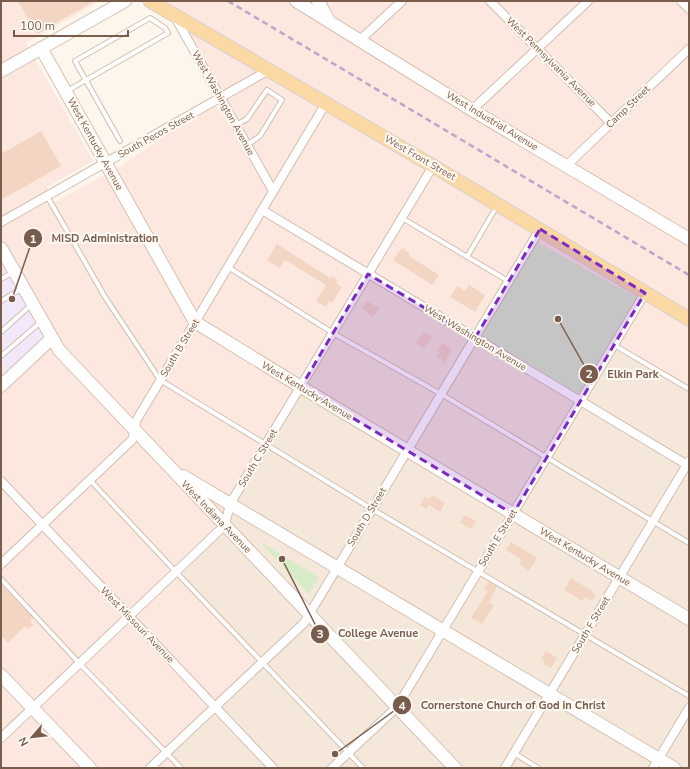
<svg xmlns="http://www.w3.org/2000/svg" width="690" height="769" viewBox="0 0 690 769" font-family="'Nunito Sans',sans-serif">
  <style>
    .residential { fill: #f5e8da }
    .commercial { fill: #fde8e0 }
    .education { fill: #f3e8fa }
    .green { fill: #d8ecc9 }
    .building { fill: #f3d5c3 }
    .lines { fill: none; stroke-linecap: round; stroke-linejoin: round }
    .lane-casing { stroke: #d1beb0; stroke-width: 6 }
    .street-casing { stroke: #d1beb0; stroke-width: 10 }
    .secondary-casing { stroke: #d6c0b0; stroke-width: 14 }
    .primary-casing { stroke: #dad1cd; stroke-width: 15 }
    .lane { stroke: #fff; stroke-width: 4 }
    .street { stroke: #fff; stroke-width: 8 }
    .secondary { stroke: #fff; stroke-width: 12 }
    .primary { stroke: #fbd9a5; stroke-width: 13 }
    .rail { stroke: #b9a8c9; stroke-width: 2.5; stroke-dasharray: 6 4; stroke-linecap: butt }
    .marked { fill: #7b2cbf; fill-opacity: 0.2; stroke: #7b2cbf; stroke-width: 3; stroke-dasharray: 8 5; stroke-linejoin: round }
    .labels { text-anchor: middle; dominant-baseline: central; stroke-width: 4; stroke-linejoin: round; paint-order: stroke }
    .street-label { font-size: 10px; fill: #7a5c4d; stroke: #fffaf3 }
    .leader { fill: none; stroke: #7a5c4d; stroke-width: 1.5 }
    .callout-dot { fill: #7a5c4d; stroke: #fffaf3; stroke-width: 1.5 }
    .mark-label { font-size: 12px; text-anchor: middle; font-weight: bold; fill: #fff }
    .callout-label { font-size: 11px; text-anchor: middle; font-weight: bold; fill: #7a5c4d; stroke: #fffaf3; stroke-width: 4; stroke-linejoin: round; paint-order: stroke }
  </style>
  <rect width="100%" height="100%" fill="#fdf6ec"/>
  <path class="residential" d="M540,229L689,389V768H181L167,753L177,571L220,522L368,274Z"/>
  <path class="commercial" d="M1,1H100L26,43L93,161L47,187L55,202L119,167L221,98L171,11L169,1H689V389L522,289L474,337L368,274L220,521L224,526L177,571L263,662L167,753L181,768H1Z"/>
  <path class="education" d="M1,261L45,338L1,378Z"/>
  <g class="green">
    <path d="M534,240L641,300L580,401L475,338Z"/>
    <path d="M259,541L319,577L309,594Z"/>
  </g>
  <g class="building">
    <path d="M18,1H95L37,34Z"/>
    <path d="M41,131L61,166L1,200V154Z"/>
    <path d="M277,244L330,278L332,276L338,280L336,283L342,287L332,303L329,301L326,307L316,301L326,285L285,260L279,268L267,260Z"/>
    <path d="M402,248L409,253V256L439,275L432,285L393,260Z"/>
    <path d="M469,285L485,295L475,312L450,297L457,286L465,291Z"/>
    <path d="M367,301L379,308L373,317L362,308Z"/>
    <path d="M424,332L432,337L424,348L416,343Z"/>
    <path d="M442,343L452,349L445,362L437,357L440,352L437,351Z"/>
    <path d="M432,495L445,503L440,512L429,505L426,509L420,505L425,497L429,499Z"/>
    <path d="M465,515L476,521L471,529L460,523Z"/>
    <path d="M511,542L537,558L529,571L519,564L522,560L506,550Z"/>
    <path d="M571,578L594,592L593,593L596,595L592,601L585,597L582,601L564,590Z"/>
    <path d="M488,582L497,587L489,602L494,605L482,624L471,618L488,591L484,589Z"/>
    <path d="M1,584L33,618L30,621L33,625L28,629L25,626L8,643L1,636Z"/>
    <path d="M546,651L557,658L551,668L544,664L545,662L541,659Z"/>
  </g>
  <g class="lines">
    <g class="lane-casing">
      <g id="lane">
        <path d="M67,91L168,33L165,28L150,18L75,61L120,141"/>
        <path d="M236,125L247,119L267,90L282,100L260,136L247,145"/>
        <path d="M47,196L105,297L160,380L372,509L689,696"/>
        <path d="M402,218L508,281"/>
        <path d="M467,257L497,206"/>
        <path d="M228,267L333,333L441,394L689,543"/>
        <path d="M1,279L13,272"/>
        <path d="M1,301L23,288"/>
        <path d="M1,332L32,304"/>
        <path d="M614,345L689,389"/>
        <path d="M1,356L42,321"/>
        <path d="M90,480L176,572L363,768"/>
        <path d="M1,579L79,663L181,768"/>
        <path d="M514,753L538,768"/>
      </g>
    </g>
    <g class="street-casing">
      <g id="street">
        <path d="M490,1L611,123"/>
        <path d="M681,1L689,9"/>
        <path d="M175,17L273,191"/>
        <path d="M359,41L402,1"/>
        <path d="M472,110L588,1"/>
        <path d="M566,166L689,49"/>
        <path d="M262,210L689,466"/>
        <path d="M1,222L269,70"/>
        <path d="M1,481L273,768"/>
        <path d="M1,564L132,440L135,431L136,421L326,103"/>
        <path d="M1,738L225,525L230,504L433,166"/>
        <path d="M150,768L304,623L540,229"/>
        <path d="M332,768L397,707L645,293"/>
        <path d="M505,768L689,461"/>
        <path d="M653,768L689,708"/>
      </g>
    </g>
    <g class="secondary-casing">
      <g id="secondary">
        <path d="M296,1L472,110L689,239"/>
        <path d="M318,1L329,21"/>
        <path d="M41,48L195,322L301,387L689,619"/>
        <path d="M1,71L125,1"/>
        <path d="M1,248L59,350L455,768"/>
        <path d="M1,386L52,338"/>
        <path d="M183,476L674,768"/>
        <path d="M1,675L90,768"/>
      </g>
    </g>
    <g class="primary-casing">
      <path id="primary" d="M150,1L433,166L689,319"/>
    </g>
    <use href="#lane" class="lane"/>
    <use href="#street" class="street"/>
    <use href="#secondary" class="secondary"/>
    <use href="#primary" class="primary"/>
    <path class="rail" d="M228,1L689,275"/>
  </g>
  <path class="marked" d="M540,229L645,293L513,514L301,387L368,274L475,338Z"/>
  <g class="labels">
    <g class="street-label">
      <text transform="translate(551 62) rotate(45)">West Pennsylvania Avenue</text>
      <text transform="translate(223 103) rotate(61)">West Washington Avenue</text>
      <text transform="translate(628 107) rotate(-44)">Camp Street</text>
      <text transform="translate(492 121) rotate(31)">West Industrial Avenue</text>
      <text transform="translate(156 135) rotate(-29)">South Pecos Street</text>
      <text transform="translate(95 144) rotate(61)">West Kentucky Avenue</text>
      <text transform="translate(420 158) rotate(30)">West Front Street</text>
      <text transform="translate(475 338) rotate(31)">West Washington Avenue</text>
      <text transform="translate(180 348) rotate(-59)">South B Street</text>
      <text transform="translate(307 391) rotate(31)">West Kentucky Avenue</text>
      <text transform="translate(258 458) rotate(-59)">South C Street</text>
      <text transform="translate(216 517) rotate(46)">West Indiana Avenue</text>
      <text transform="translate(367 517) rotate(-59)">South D Street</text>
      <text transform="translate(498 538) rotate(-59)">South E Street</text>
      <text transform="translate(585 557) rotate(31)">West Kentucky Avenue</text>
      <text transform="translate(137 625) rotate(46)">West Missouri Avenue</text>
      <text transform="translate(591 625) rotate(-59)">South F Street</text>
    </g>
  </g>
  <path class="leader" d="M12 299L33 238M558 319L589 374M282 559L320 634M335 754L402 705"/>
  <g class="callout-dot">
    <circle cx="12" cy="299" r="4"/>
    <circle cx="558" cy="319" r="4"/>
    <circle cx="282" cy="559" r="4"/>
    <circle cx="335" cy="754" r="4"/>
    <circle cx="33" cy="238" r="10"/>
    <circle cx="589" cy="374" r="10"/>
    <circle cx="320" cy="634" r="10"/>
    <circle cx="402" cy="705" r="10"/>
  </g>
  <g class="mark-label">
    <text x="33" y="243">1</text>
    <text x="589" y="378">2</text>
    <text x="320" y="638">3</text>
    <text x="402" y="710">4</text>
  </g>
  <g class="callout-label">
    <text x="105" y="242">MISD Administration</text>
    <text x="633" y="378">Elkin Park</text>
    <text x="378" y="637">College Avenue</text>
    <text x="513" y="709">Cornerstone Church of God in Christ</text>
  </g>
  <rect width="690" height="769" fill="none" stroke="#7a5c4d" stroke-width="4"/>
  <g transform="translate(32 737) rotate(242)" stroke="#fffaf3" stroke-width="3" paint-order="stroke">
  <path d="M0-3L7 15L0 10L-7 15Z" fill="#7a5c4d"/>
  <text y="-6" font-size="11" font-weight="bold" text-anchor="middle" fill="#7a5c4d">N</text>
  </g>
  <path d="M14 30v6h114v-6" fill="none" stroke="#7a5c4d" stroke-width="2"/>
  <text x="20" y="30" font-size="12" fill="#7a5c4d" stroke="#fffaf3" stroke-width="3" paint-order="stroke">100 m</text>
</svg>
